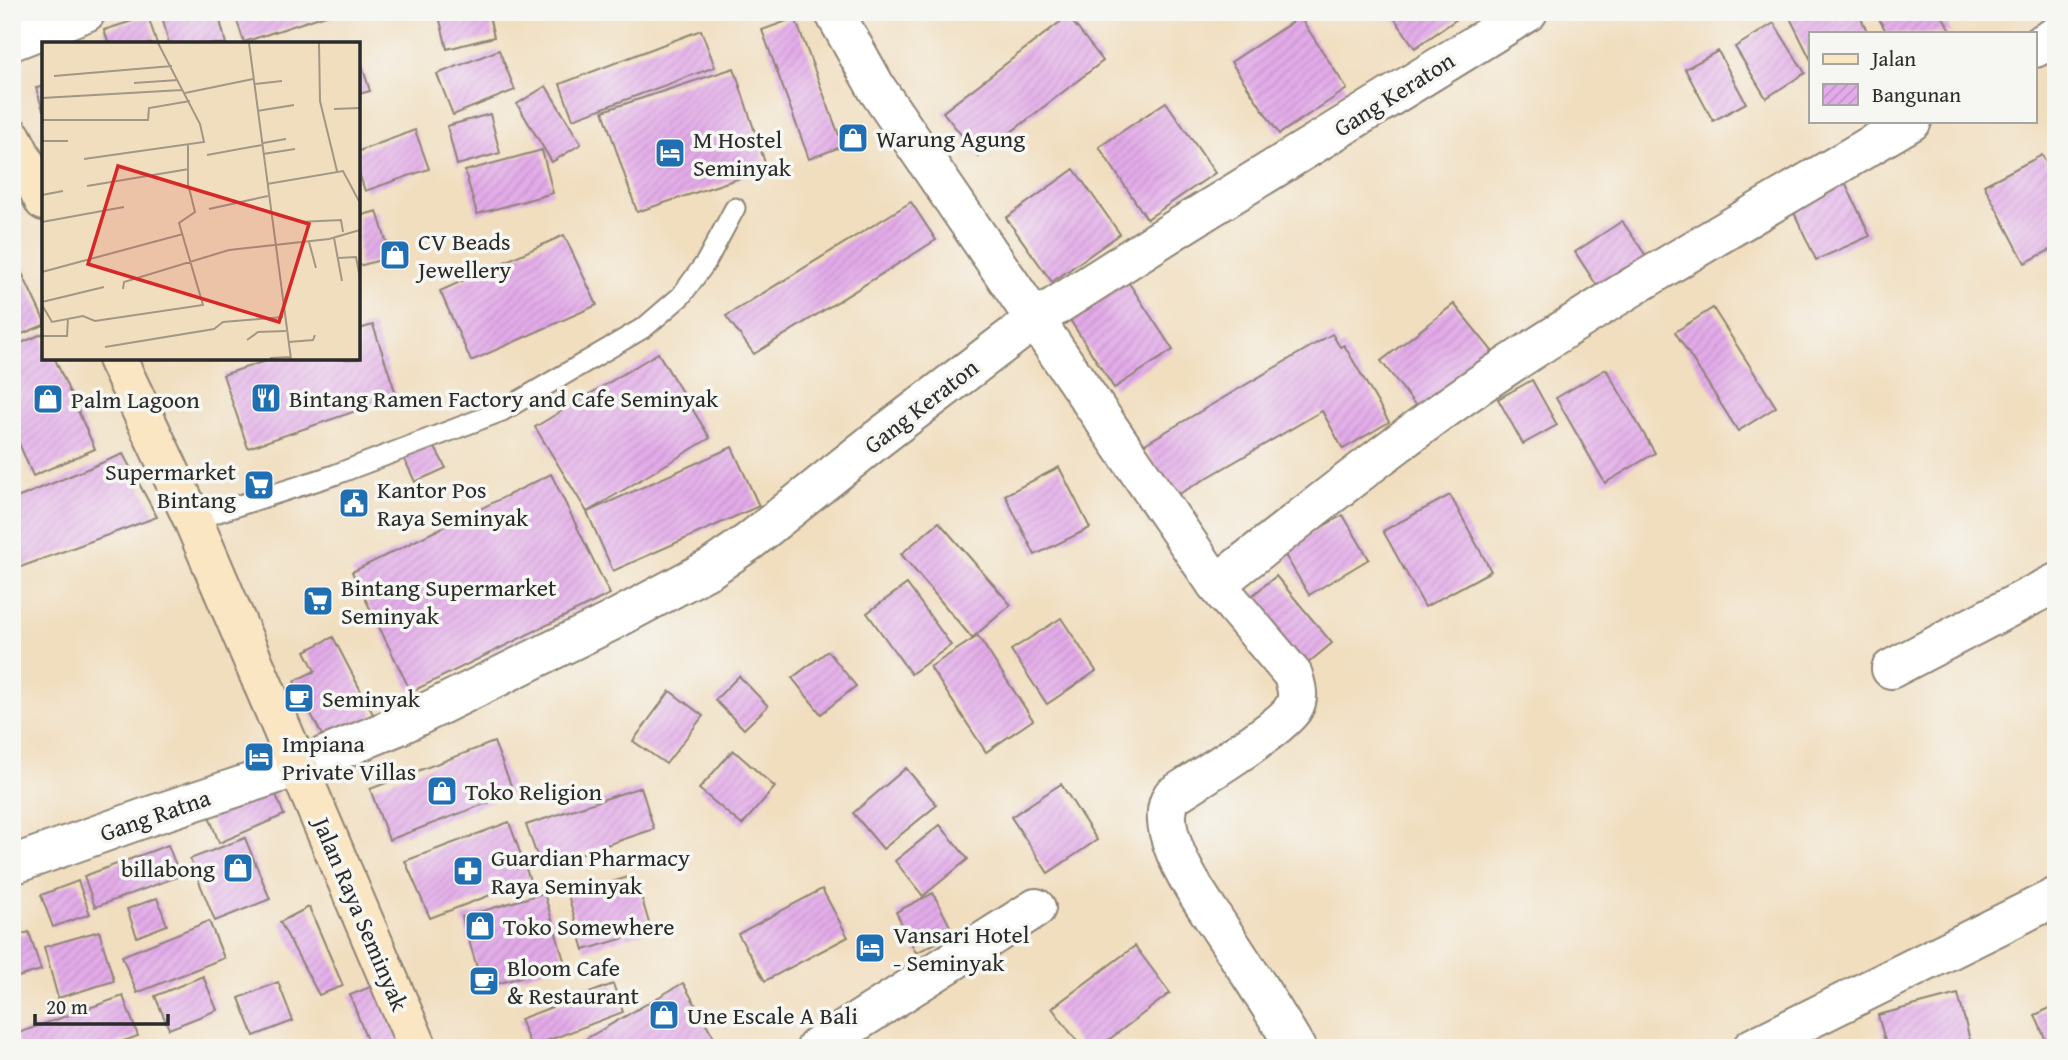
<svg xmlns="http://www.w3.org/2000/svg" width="2068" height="1060" viewBox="0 0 2068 1060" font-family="'Gentium Book Plus',serif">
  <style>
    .building { fill: url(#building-hatch) }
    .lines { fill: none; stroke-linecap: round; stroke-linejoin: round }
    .service-casing { stroke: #8e8475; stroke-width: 23 }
    .minor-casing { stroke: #8e8475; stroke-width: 42 }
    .secondary-casing { stroke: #8e8475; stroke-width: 42 }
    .service { stroke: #fff; stroke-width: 19 }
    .minor { stroke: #fff; stroke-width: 38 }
    .secondary { stroke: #fbe6c4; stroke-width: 38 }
    .labels { text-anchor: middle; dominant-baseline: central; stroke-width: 7; stroke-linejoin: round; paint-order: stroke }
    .street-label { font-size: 24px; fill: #2b2b2b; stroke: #f6f6f2 }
    .poi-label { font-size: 24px; fill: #2b2b2b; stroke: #f6f6f2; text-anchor: start }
    .inset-road { fill: none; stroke: #a29684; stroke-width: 2 }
    .view { fill: #d62828; fill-opacity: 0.15; stroke: #d62828; stroke-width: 3.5 }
    .inset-edge { fill: none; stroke: #2b2b2b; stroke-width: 3.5 }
  </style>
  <defs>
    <pattern id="building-hatch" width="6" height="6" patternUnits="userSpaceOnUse" patternTransform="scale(1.75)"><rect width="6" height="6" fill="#e3abe9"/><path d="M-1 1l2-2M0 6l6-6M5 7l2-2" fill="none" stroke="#c393c8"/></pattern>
  </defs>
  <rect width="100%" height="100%" fill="#f6f6f2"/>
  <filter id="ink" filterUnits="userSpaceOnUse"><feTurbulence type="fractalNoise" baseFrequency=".0143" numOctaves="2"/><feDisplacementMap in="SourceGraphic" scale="14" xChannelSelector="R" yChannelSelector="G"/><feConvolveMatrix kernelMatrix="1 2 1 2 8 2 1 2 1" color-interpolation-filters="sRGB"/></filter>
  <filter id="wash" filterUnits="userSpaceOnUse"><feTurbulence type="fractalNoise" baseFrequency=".00686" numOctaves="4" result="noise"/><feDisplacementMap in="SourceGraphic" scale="28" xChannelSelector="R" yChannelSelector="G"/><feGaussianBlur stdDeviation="1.57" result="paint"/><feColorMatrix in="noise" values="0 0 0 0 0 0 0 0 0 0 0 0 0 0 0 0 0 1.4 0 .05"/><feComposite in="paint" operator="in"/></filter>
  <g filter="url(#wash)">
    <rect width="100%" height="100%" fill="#f1debf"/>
    <g id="blocks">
      <g class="building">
        <path d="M161,12H218L226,44H169Z"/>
        <path d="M234,12H332V13L244,42Z"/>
        <path d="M438,12H488L494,37L447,49Z"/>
        <path d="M1390,12H1467L1415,48Z"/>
        <path d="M1787,12H1858L1868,33H1811V60Z"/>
        <path d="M1875,12H1940L1952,33H1887Z"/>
        <path d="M148,16L157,44H109L104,30Z"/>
        <path d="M1068,16L1103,61L979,157L943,112Z"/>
        <path d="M1300,17L1347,89L1279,134L1231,62Z"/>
        <path d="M795,18L843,146L809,159L762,30Z"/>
        <path d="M1774,23L1805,73L1766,98L1735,47Z"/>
        <path d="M701,30L715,67L573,119L560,84Z"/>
        <path d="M499,50L515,90L453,115L437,74Z"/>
        <path d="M1718,51L1746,103L1713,121L1685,69Z"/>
        <path d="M359,56L370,91L359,94Z"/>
        <path d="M734,68L767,169L637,212L603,111Z"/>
        <path d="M44,86V110H43L36,88Z"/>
        <path d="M546,86L581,144L552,162L517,104Z"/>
        <path d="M1166,102L1215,173L1147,219L1099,147Z"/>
        <path d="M490,114L500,153L457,165L447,126Z"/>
        <path d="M415,130L429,169L365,191L359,173V151Z"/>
        <path d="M542,150L553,193L477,214L465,171Z"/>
        <path d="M2042,155L2056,180V247L2025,263L1984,185Z"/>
        <path d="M1074,169L1120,234L1052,282L1006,218Z"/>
        <path d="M1845,182L1870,236L1816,260L1791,206Z"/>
        <path d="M911,202L936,240L754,354L726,316Z"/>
        <path d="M377,211L391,257L359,266V216Z"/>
        <path d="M1622,221L1649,260L1601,292L1575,252Z"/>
        <path d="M564,235L597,305L471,361L440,291Z"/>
        <path d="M12,252L44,320V325L12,338Z"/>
        <path d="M1123,274L1173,350L1114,388L1065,312Z"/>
        <path d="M1454,304L1497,357L1424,416L1381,361Z"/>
        <path d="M1713,308L1776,407L1738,431L1675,332Z"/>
        <path d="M373,325L397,397L248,448L223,375L271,359H359V329Z"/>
        <path d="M44,333V359H55L95,449L33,476L12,427V347Z"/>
        <path d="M1332,334L1340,347L1344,345L1389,422L1343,449L1322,411L1174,497L1143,445Z"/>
        <path d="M658,353L710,438L587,512L535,427Z"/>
        <path d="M1606,369L1655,453L1605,483L1556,398Z"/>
        <path d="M1532,380L1557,425L1523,444L1498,399Z"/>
        <path d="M433,444L446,468L415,482L403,456Z"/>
        <path d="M732,447L759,506L613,571L587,512Z"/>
        <path d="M123,454L157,517L18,568L12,552V500Z"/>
        <path d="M1059,467L1090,528L1035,555L1005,495Z"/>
        <path d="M551,474L610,594L411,692L352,572Z"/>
        <path d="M1450,495L1491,571L1425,607L1383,531Z"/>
        <path d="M1343,515L1369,559L1309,595L1282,550Z"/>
        <path d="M939,522L1011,605L972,638L901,554Z"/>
        <path d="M1276,576L1332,643L1302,668L1247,600Z"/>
        <path d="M907,584L951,645L911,674L867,613Z"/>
        <path d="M1061,618L1096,671L1047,704L1011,650Z"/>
        <path d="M978,636L1033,720L986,752L930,667Z"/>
        <path d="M333,637L374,716L325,741L294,681L315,671L305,651Z"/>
        <path d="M828,651L856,686L821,714L792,678Z"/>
        <path d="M739,676L768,706L744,729L715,700Z"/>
        <path d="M670,691L703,716L666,764L633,741Z"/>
        <path d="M494,742L514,793L389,840L370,789Z"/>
        <path d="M733,750L775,787L742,825L699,789Z"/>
        <path d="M906,768L937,805L883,849L853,813Z"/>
        <path d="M1061,784L1097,840L1048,873L1011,817Z"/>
        <path d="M273,787L284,815L219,843L208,813Z"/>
        <path d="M641,787L654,829L541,867L526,825Z"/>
        <path d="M509,822L530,880L430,918L405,861Z"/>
        <path d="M940,825L968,859L923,896L895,861Z"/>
        <path d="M245,838L270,899L215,921L190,859Z"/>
        <path d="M168,845L180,876L95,907L84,876Z"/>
        <path d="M635,875L651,930L584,950L568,895Z"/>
        <path d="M78,881L90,914L53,927L41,895Z"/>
        <path d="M822,889L848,937L765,981L738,934Z"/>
        <path d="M544,893L565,964L483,988L462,917Z"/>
        <path d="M933,893L954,934L916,953L896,912Z"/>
        <path d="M157,898L167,925L137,937L127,909Z"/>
        <path d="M309,907L343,986L319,995L280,922Z"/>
        <path d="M209,921L224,958L137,993L122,956Z"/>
        <path d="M99,931L114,981L58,998L44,947Z"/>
        <path d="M29,932L41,970L12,979V937Z"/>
        <path d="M1135,946L1170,993L1098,1048H1082L1052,1008Z"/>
        <path d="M203,976L217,1010L169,1029L155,996Z"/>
        <path d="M278,982L293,1021L254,1036L239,998Z"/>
        <path d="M383,982L408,1048H370L350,995Z"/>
        <path d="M683,983L720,1048H570Z"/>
        <path d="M613,984L623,1012L531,1047L520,1019Z"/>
        <path d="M1958,994L1972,1048H1887L1878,1015Z"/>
        <path d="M123,996L138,1036L104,1048H20L15,1034Z"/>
        <path d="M2056,1005V1046L2049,1048L2035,1015Z"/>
        <path d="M1812,1036L1817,1048H1785Z"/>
      </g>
    </g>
  </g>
  <g filter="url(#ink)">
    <use href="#blocks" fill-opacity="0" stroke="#8e8475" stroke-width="2"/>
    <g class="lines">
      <g class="service-casing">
        <path id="service" d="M193,520L334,475L502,411L645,327L681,296L706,262L735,208"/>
      </g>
      <g class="minor-casing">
        <g id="minor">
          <path d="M834,12L877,89L1216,584L1293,675C1296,686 1300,696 1294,707C1284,727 1195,781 1172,796C1165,808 1166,820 1169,833C1178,868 1201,899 1220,928C1246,968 1272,1007 1296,1048"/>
          <path d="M12,41L86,12"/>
          <path d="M2035,48L2056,36"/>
          <path d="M1216,584C1310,512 1402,436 1500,371C1634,282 1774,203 1912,121"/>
          <path d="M1891,669L2056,583"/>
          <path d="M12,865L150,816L298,767L400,725L610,622L711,568L750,541L879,438L1034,320L1181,226L1528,12"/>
          <path d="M816,1048L1036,908"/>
          <path d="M1752,1048L2056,897"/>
        </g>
      </g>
      <g class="secondary-casing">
        <g id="secondary">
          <path d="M12,137L44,201"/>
          <path d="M117,359L193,520L418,1048"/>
        </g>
      </g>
      <use href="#service" class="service"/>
      <use href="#minor" class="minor"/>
      <use href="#secondary" class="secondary"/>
    </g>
  </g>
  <defs>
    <g id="shop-square" transform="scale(1.575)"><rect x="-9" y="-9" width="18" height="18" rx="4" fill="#1f6fb2" stroke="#f6f6f2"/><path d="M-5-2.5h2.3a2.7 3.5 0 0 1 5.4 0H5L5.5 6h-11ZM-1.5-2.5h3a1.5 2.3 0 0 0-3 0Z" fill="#fff"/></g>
    <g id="hotel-square" transform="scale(1.575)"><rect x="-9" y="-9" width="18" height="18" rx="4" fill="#1f6fb2" stroke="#f6f6f2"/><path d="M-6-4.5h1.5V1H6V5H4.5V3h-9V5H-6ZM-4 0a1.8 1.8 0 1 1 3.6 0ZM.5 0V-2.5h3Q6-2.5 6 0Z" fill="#fff"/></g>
    <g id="restaurant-square" transform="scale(1.575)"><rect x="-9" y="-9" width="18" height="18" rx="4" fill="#1f6fb2" stroke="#f6f6f2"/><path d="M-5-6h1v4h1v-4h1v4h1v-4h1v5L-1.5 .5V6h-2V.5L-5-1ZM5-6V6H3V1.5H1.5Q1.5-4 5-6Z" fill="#fff"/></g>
    <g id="supermarket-square" transform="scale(1.575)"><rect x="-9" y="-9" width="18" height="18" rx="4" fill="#1f6fb2" stroke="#f6f6f2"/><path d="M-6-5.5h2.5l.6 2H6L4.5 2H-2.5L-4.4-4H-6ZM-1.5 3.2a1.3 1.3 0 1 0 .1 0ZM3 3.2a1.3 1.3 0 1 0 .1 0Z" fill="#fff"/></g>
    <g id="civic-square" transform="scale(1.575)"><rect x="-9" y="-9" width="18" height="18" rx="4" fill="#1f6fb2" stroke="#f6f6f2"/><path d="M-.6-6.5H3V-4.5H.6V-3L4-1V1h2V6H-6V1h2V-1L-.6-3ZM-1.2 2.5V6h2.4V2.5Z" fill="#fff"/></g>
    <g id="cafe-square" transform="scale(1.575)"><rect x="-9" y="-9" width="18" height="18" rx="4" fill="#1f6fb2" stroke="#f6f6f2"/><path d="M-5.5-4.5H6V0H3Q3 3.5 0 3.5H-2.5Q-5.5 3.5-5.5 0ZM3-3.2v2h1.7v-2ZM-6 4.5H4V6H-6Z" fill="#fff"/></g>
    <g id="pharmacy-square" transform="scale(1.575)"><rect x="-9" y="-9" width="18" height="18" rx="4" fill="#1f6fb2" stroke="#f6f6f2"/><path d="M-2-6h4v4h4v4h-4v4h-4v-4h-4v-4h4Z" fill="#fff"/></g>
  </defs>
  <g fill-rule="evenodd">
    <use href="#shop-square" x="853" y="138"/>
    <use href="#hotel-square" x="670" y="153"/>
    <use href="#shop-square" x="395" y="255"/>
    <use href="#restaurant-square" x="266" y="398"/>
    <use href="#shop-square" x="48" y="399"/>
    <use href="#supermarket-square" x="259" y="485"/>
    <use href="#civic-square" x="354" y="503"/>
    <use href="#supermarket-square" x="318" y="601"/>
    <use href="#cafe-square" x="299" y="698"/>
    <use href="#hotel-square" x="259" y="757"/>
    <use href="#shop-square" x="442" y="791"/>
    <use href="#shop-square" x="238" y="868"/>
    <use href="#pharmacy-square" x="468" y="871"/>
    <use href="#shop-square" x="480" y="926"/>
    <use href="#hotel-square" x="870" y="948"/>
    <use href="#cafe-square" x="484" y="981"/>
    <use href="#shop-square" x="664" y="1015"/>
  </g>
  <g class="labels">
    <g class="street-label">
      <text transform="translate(1394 94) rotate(-32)">Gang Keraton</text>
      <text transform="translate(921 406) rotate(-38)">Gang Keraton</text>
      <text transform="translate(155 815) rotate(-19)">Gang Ratna</text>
      <text transform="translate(361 914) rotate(67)">Jalan Raya Seminyak</text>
    </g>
    <g class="poi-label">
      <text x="876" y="138">Warung Agung</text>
      <text x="693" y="139">M Hostel<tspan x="693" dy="28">Seminyak</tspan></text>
      <text x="418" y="241">CV Beads<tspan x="418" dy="28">Jewellery</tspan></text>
      <text x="289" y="398">Bintang Ramen Factory and Cafe Seminyak</text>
      <text x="71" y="399">Palm Lagoon</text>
      <text x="236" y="471" text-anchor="end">Supermarket<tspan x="236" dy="28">Bintang</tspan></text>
      <text x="377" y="489">Kantor Pos<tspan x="377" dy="28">Raya Seminyak</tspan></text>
      <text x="341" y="587">Bintang Supermarket<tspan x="341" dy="28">Seminyak</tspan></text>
      <text x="322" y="698">Seminyak</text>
      <text x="282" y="743">Impiana<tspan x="282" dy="28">Private Villas</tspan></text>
      <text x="465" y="791">Toko Religion</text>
      <text x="491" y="857">Guardian Pharmacy<tspan x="491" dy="28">Raya Seminyak</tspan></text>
      <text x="215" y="868" text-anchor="end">billabong</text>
      <text x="503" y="926">Toko Somewhere</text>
      <text x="893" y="934">Vansari Hotel<tspan x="893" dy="28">- Seminyak</tspan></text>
      <text x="507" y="967">Bloom Cafe<tspan x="507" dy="28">&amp; Restaurant</tspan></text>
      <text x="687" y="1015">Une Escale A Bali</text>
    </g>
  </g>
  <g transform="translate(42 42)">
    <rect width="318" height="318" fill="#f1debf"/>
    <path class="inset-road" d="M207,1L249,317M277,1L278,59L295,129M12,34L130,24M92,41L136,38M213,42L240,39M143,51L211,37M0,56L140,48M292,67L318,66M215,69L252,63M0,78H106L107,66L148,59M0,99H26M221,101L244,97M221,112L253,107M165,113L220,103M42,117L162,100L158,82L116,1M225,142L301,129L318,161M45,144L147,127M0,153L21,149M167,167L226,154M0,180L82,165M257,180L299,178L301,190M292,196L300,239M267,200L274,226M296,216L314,215L318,236M0,230L141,192M81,247L82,240L187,208L287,197L318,188M0,260L62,245M0,263L10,280L41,274L53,279L161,263L137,181L153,170L146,142V103M0,294H25L26,276M205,298L216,290L244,289M247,300L271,298L273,293M63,305L172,287L181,280L241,275M228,316L249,315"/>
    <path class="view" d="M76,124L267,182L237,280L46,222Z"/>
    <rect width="318" height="318" class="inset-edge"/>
  </g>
  <rect width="2068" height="1060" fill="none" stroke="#f6f6f2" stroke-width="42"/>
  <rect x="1809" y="32" width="228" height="91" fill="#f6f6f2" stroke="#a5a5a2" stroke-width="2"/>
  <rect x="1823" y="54" width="35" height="10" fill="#fbe6c4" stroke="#a5a5a2" stroke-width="2"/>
  <text x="1872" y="66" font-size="21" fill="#2b2b2b">Jalan</text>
  <rect x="1823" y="84" width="35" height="21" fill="url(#building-hatch)" stroke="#a5a5a2" stroke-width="2"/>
  <text x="1872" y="102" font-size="21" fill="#2b2b2b">Bangunan</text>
  <path d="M35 1014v10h133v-10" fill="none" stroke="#2b2b2b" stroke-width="3.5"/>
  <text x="46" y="1014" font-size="21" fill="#2b2b2b" stroke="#f6f6f2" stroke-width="5" paint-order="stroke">20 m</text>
</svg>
